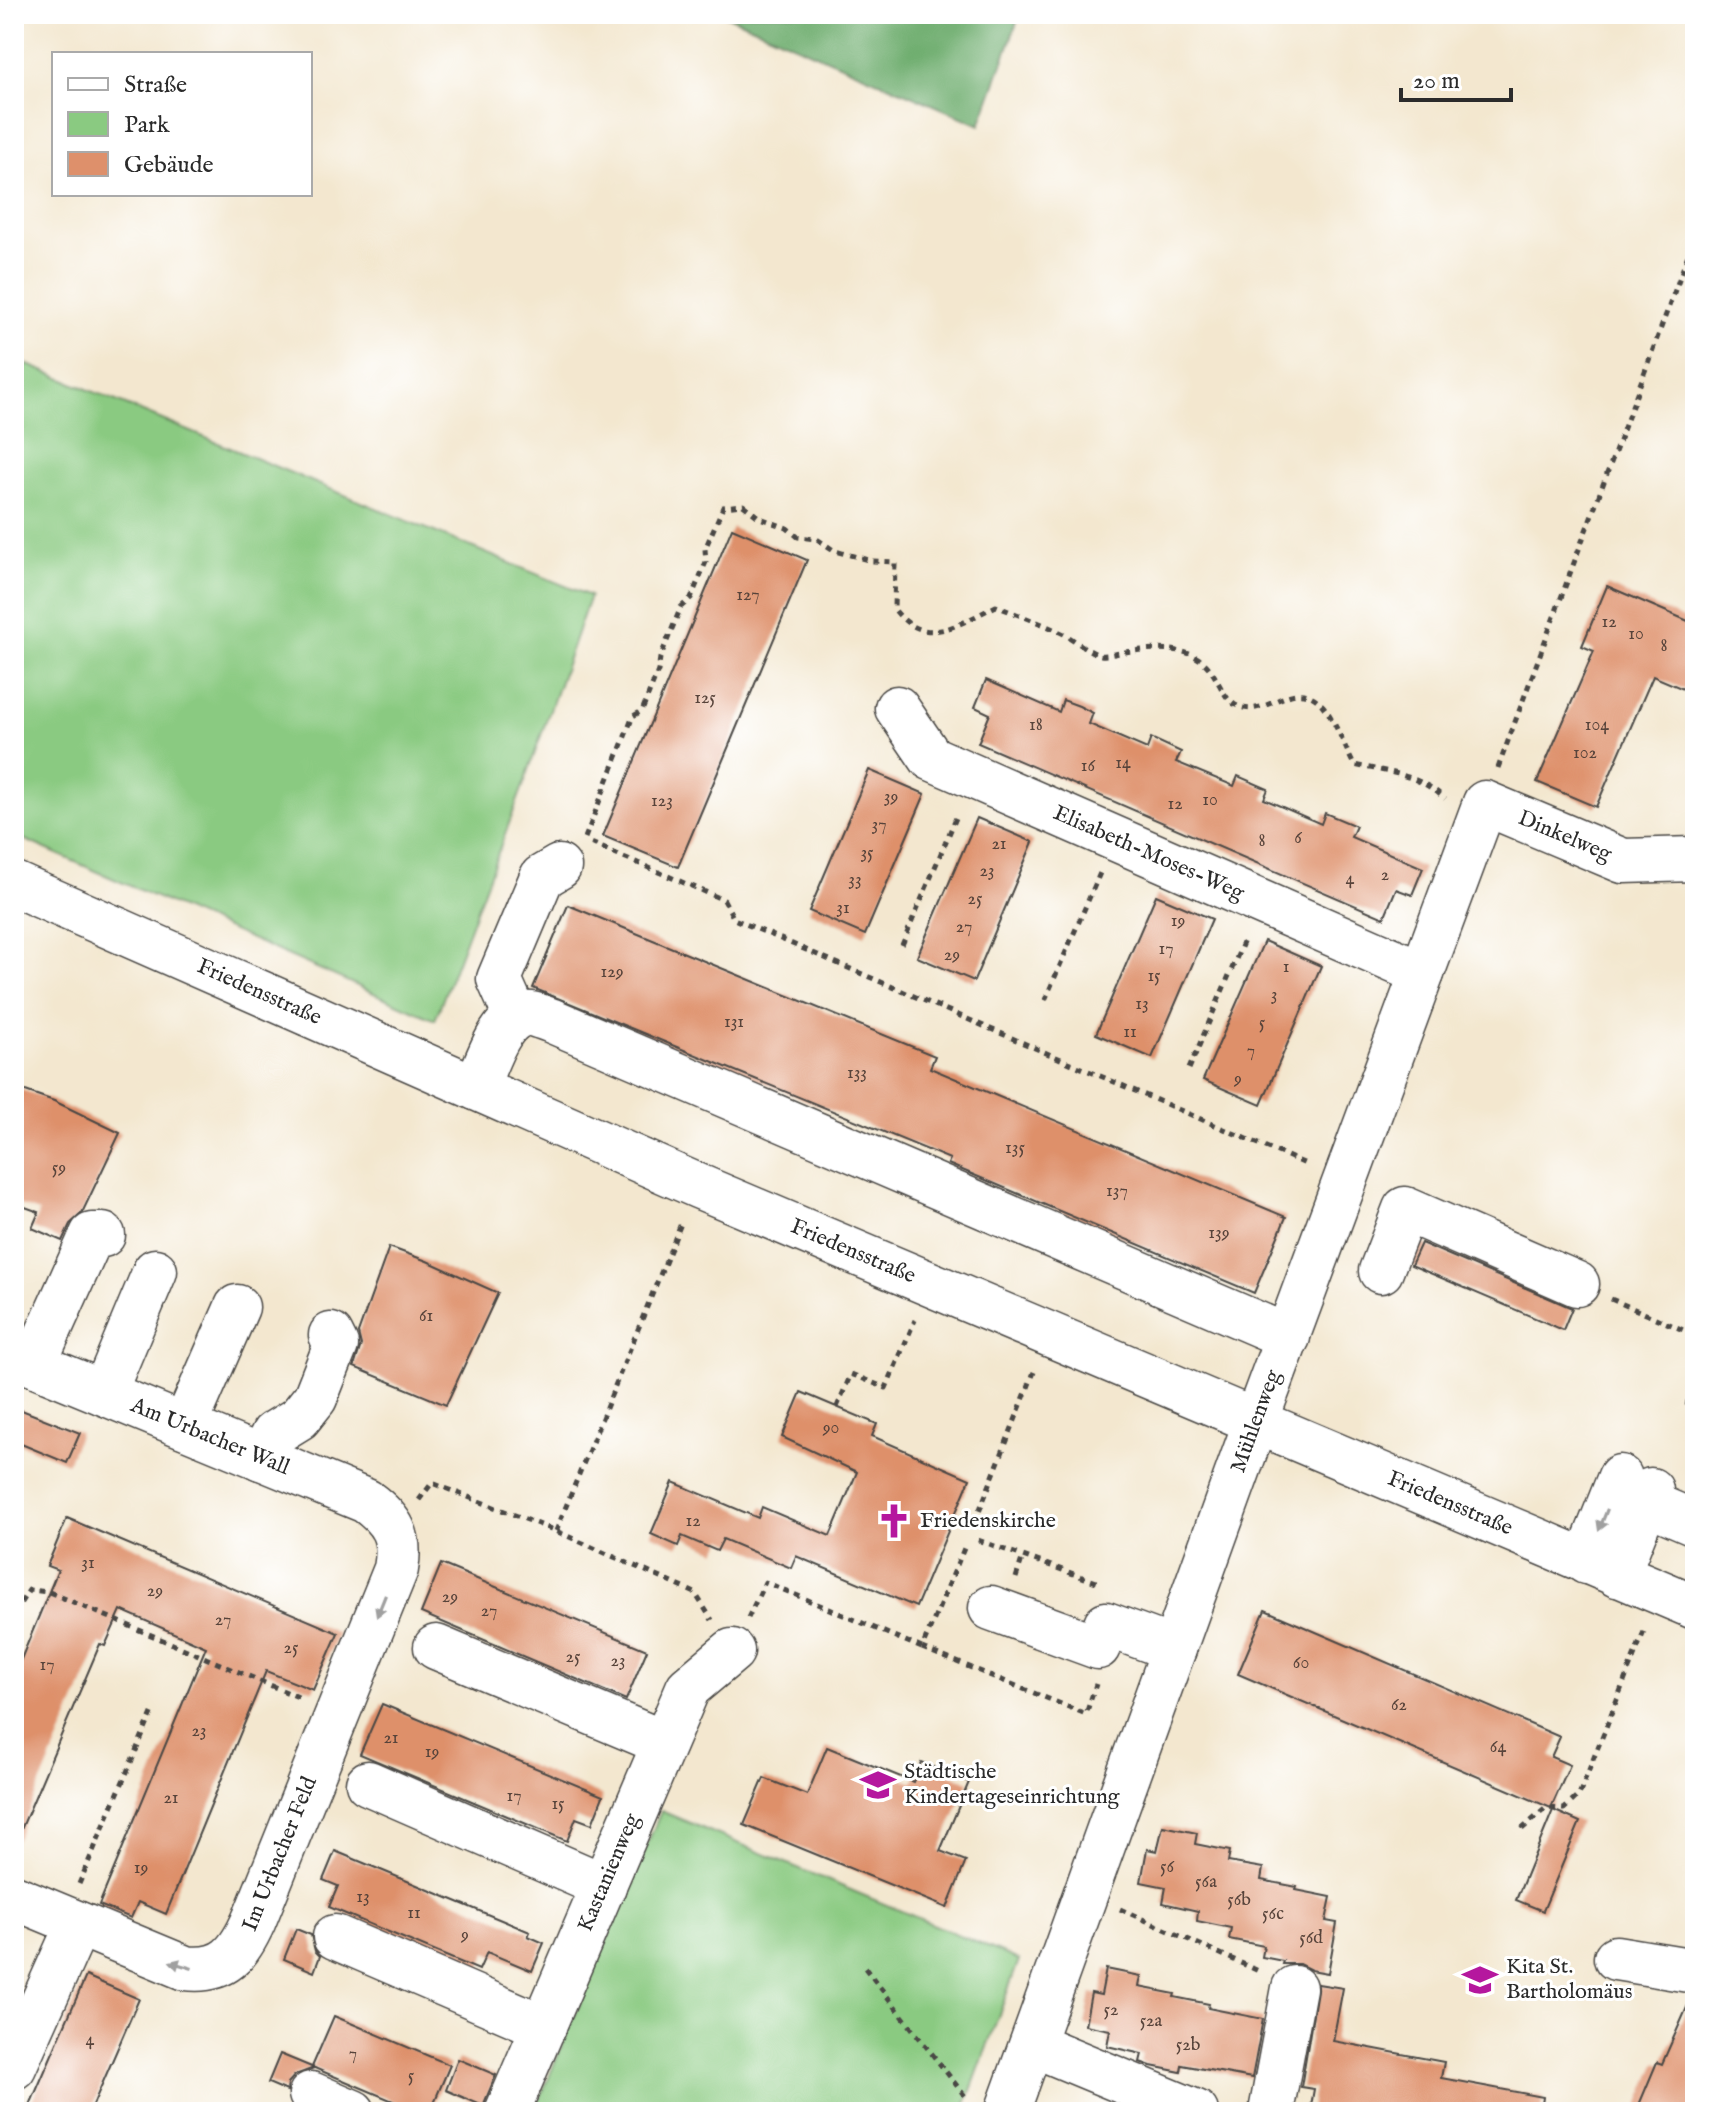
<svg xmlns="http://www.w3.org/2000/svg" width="1709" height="2126" viewBox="0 0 1709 2126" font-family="'IM FELL English',serif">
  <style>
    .green { fill: #8aca81; stroke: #5a7a56; stroke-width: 2 }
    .forest { fill: #6fae6f; stroke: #4d6c4d; stroke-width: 2 }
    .building { fill: #de906b }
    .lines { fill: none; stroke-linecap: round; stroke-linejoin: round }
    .minor-casing { stroke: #494744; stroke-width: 47 }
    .path { stroke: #494744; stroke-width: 5; stroke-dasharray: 6 6; stroke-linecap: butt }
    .minor { stroke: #fff; stroke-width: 44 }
    .oneway { fill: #a0a0a0 }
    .labels { text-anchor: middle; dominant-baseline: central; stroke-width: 6; stroke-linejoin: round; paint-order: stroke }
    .number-label { font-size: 18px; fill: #58443b }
    .street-label { font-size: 22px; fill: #2b2b2b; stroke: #fff }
    .poi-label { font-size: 22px; fill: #2b2b2b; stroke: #fff; text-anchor: start }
  </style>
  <rect width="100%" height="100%" fill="#fff"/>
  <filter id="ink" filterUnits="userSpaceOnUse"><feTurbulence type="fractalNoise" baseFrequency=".0125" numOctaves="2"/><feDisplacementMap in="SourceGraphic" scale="16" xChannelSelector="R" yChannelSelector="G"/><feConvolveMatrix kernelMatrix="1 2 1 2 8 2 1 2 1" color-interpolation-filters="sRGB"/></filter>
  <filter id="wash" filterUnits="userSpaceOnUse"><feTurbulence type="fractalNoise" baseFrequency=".006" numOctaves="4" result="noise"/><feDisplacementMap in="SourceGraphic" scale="32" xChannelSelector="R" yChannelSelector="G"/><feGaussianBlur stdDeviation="1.8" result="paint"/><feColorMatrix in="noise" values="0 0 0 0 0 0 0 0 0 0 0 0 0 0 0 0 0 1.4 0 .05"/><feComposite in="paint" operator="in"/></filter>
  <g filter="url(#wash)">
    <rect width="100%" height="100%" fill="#f3e7cf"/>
    <g class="green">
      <path d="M14,359L590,596L525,781L435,1020L14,835Z"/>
      <path d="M661,1811L1019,1960L963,2112H534Z"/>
    </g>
    <path class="forest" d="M723,14H1020L980,125Z"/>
    <g id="blocks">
      <g class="building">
        <path d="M732,528L807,560L678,867L603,836Z"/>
        <path d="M1607,586L1695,624V694L1653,676L1596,807L1537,782L1594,651L1582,646Z"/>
        <path d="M986,680L1059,712L1063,700L1079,706L1093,713L1089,724L1147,749L1151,738L1181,752L1176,762L1234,786L1238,776L1268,789L1264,799L1321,824L1325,813L1356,826L1351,837L1423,868L1412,895L1396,889L1384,918L978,743L990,714L975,707Z"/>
        <path d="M869,770L925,794L865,935L809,911Z"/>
        <path d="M977,818L1033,842L974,981L917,957Z"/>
        <path d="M1156,895L1212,919L1152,1058L1096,1034Z"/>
        <path d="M568,905L935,1056L930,1068L1286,1217L1254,1293L948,1164L950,1159L533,988Z"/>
        <path d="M1264,941L1321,966L1261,1105L1203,1080Z"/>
        <path d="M14,1087L54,1101L120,1133L82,1213L70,1224L62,1241L32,1228L39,1212L14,1203Z"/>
        <path d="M1421,1243L1572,1308L1563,1330L1411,1265Z"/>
        <path d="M389,1247L427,1261L498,1293L446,1405L354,1367L361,1345L358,1333Z"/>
        <path d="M801,1392L877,1424L872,1436L970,1479L916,1607L796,1556L791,1568L723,1539L717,1551L682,1536L678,1546L651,1534L673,1482L758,1518L762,1507L830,1536L857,1472L782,1437Z"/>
        <path d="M14,1407L80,1433L67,1463L14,1441Z"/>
        <path d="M67,1518L338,1633L313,1690L266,1671L166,1914L138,1902L131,1918L99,1905L206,1647L121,1610L105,1646L100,1644L14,1846V1676L58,1570L47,1566Z"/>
        <path d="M441,1564L647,1650L626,1700L421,1613Z"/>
        <path d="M1265,1610L1560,1737L1551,1757L1570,1765L1551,1808L1238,1674Z"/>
        <path d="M382,1704L603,1796L592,1824L576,1818L567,1841L360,1754Z"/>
        <path d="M827,1747L913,1782L921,1762L969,1782L940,1851L966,1861L947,1908L744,1825L764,1778L807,1795Z"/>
        <path d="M1553,1810L1580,1822L1543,1911L1516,1900Z"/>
        <path d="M1163,1826L1197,1833L1195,1844L1230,1851L1228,1862L1263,1868L1261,1880L1297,1887L1296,1890L1331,1897L1326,1921L1337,1923L1328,1973L1311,1970L1299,1964H1282L1283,1961L1262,1957L1264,1946L1229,1939L1231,1928L1197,1921L1198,1911L1163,1903L1166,1887L1141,1882L1147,1849L1157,1851Z"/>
        <path d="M335,1851L530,1932L528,1936L544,1943L532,1971L487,1952L479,1970L329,1907L338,1886L323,1880Z"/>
        <path d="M296,1929L311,1935L315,1951L320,1956L314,1972L284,1959Z"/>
        <path d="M1106,1969L1141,1976L1139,1987L1175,1994L1174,1997L1209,2004L1208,2008L1263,2019L1252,2078L1182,2065L1181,2072L1151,2066L1140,2062L1142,2054L1107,2046L1110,2030L1085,2025L1091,1993L1101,1995Z"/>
        <path d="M86,1976L139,1999L90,2112H27Z"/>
        <path d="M1318,1984L1343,1988L1333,2041L1444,2062L1441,2078L1543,2097L1541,2112H1310L1314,2089L1301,2087Z"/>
        <path d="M1695,1995V2112H1636L1657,2062L1662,2064L1692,1996Z"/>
        <path d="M334,2016L450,2065L430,2112H419L312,2067Z"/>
        <path d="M280,2054L314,2068L295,2075L288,2083L287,2091L268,2083Z"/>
        <path d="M458,2059L496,2075L483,2106L446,2090Z"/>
      </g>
    </g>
  </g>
  <g filter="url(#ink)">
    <use href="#blocks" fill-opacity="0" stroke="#494744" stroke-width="2"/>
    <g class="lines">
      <g class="minor-casing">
        <g id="minor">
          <path id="s1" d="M897,708L931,758L1422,973"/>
          <path id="s2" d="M14,884L698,1186L1695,1607"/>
          <path d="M516,1017L499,979L542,877L559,867"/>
          <path d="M476,1088C486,1065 501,1011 531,1014C537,1015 544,1018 550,1020L1288,1337"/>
          <path d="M1381,1271L1405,1209L1577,1284"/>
          <path id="s3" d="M14,1356L366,1501C392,1520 402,1536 396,1569L254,1920C239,1954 224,1973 185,1968L14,1897"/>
          <path d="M34,1364L92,1235H103"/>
          <path d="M104,1393L155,1271"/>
          <path d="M185,1426L237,1307"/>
          <path d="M261,1458L273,1434L299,1418L315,1398L336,1345L331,1335"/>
          <path d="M1646,1502L1695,1523"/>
          <path d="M1586,1562L1620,1477"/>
          <path d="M1617,1575L1651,1490"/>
          <path d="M991,1608L1098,1647L1106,1624L1174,1649"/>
          <path d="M436,1647L664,1743"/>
          <path d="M368,1783L604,1886"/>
          <path d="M335,1937L544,2027"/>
          <path d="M1616,1958L1695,1971"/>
          <path d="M1032,2044L1196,2112"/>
          <path d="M14,2067L78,1924"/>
          <path d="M311,2094L353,2112"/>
          <path id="s4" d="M507,2112L688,1688L732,1651"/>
          <path id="s5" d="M1007,2112L1256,1421L1485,803L1623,861L1695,859"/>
          <path d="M1271,2112L1294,1988"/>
        </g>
      </g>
      <g class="path">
        <path d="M1498,768L1695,236"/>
        <path d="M585,838L633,716L642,711L658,671L660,658L681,607L691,598L706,562L705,549L723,507L743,505L760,518L787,528L798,537L817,539L835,551L872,561L895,562L894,609C926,650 958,624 996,606C1018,615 1042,623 1064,634C1075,640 1088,652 1101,655C1107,656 1118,653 1125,652C1148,649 1182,645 1202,661C1216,671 1222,697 1234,704C1266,724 1293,671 1323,706C1335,720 1345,748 1354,765C1388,772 1419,774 1445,799"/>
        <path d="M591,843L724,900L734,919L1308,1165"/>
        <path d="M902,945L958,813"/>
        <path d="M1045,1000L1100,873"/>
        <path d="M1189,1069L1245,938"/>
        <path d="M1611,1299L1695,1335"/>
        <path d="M1685,1403L1695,1404"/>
        <path d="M837,1407L851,1374L886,1388L915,1320"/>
        <path d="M419,1500L432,1483L556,1531L695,1593L712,1620"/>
        <path d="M975,1522L1034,1372"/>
        <path d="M556,1531L682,1221"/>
        <path d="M978,1540L1099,1583"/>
        <path d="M1016,1578L1023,1556"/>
        <path d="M14,1613L29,1590L49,1592L303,1699"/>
        <path d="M748,1618L765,1582L922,1648L965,1546"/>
        <path d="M922,1648L1086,1714L1096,1684"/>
        <path d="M1522,1829L1546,1808L1564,1809L1579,1795L1645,1629"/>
        <path d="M79,1884L153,1711"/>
        <path d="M1120,1909L1261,1972"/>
        <path d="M865,1968L968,2100"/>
      </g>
      <use href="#minor" class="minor"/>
    </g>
    <defs><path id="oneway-solid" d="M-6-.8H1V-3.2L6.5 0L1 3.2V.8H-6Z" transform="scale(2)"/></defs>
    <g class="oneway">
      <use href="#oneway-solid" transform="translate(1603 1520) rotate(112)"/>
      <use href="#oneway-solid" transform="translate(381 1606) rotate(112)"/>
      <use href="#oneway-solid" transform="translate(181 1965) rotate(-163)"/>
    </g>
  </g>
  <defs>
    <g id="church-bare" transform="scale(2.76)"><path d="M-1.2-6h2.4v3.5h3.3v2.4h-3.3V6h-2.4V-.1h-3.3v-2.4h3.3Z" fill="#b5179e" stroke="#fff" stroke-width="2.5" paint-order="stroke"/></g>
    <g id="school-bare" transform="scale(2.76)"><path d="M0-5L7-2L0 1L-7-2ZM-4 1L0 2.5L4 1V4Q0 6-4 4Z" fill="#b5179e" stroke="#fff" stroke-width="2.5" paint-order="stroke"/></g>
  </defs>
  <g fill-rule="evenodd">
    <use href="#church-bare" x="894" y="1521"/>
    <use href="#school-bare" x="878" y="1785"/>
    <use href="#school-bare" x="1480" y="1980"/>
  </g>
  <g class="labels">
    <g class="number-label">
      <text x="748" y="595">127</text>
      <text x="1609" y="622">12</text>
      <text x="1636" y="634">10</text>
      <text x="1664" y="646">8</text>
      <text x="705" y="698">125</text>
      <text x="1036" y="725">18</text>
      <text x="1597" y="725">104</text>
      <text x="1585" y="753">102</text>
      <text x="1123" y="763">14</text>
      <text x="1088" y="766">16</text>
      <text x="891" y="797">39</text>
      <text x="1210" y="800">10</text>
      <text x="662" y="801">123</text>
      <text x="1175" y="804">12</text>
      <text x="879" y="825">37</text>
      <text x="1298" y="838">6</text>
      <text x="1262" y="841">8</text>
      <text x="999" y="844">21</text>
      <text x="867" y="853">35</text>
      <text x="987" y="871">23</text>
      <text x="1385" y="875">2</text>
      <text x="1350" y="879">4</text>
      <text x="855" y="880">33</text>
      <text x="975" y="899">25</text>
      <text x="843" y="908">31</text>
      <text x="1178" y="921">19</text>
      <text x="964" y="927">27</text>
      <text x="1166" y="949">17</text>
      <text x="952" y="955">29</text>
      <text x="1286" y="967">1</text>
      <text x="612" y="972">129</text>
      <text x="1154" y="976">15</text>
      <text x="1274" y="995">3</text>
      <text x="1142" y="1004">13</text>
      <text x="734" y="1022">131</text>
      <text x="1262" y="1023">5</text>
      <text x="1130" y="1032">11</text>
      <text x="1251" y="1051">7</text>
      <text x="857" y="1073">133</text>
      <text x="1238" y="1079">9</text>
      <text x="1015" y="1148">135</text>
      <text x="59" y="1168">59</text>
      <text x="1117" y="1191">137</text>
      <text x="1219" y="1233">139</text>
      <text x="426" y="1316">61</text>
      <text x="831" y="1428">90</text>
      <text x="693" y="1521">12</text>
      <text x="88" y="1563">31</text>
      <text x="155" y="1591">29</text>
      <text x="450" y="1597">29</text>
      <text x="489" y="1611">27</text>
      <text x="223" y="1620">27</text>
      <text x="291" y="1648">25</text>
      <text x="573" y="1657">25</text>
      <text x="618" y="1661">23</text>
      <text x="1301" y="1663">60</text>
      <text x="47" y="1665">17</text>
      <text x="1399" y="1705">62</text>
      <text x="199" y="1731">23</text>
      <text x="391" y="1738">21</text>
      <text x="1498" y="1747">64</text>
      <text x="432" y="1752">19</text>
      <text x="514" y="1796">17</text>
      <text x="171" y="1798">21</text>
      <text x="558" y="1804">15</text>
      <text x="1167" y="1867">56</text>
      <text x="141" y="1868">19</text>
      <text x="1206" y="1882">56a</text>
      <text x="363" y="1897">13</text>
      <text x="1239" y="1900">56b</text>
      <text x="414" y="1913">11</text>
      <text x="1273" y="1914">56c</text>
      <text x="465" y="1935">9</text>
      <text x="1311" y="1938">56d</text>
      <text x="1111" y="2010">52</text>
      <text x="1151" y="2021">52a</text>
      <text x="90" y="2040">4</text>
      <text x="1188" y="2045">52b</text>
      <text x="353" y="2054">7</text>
      <text x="411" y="2076">5</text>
    </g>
    <g class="street-label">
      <text stroke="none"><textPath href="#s5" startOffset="1480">Dinkelweg</textPath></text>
      <text stroke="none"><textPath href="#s1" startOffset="298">Elisabeth-Moses-Weg</textPath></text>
      <text stroke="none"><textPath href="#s2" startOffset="268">Friedensstraße</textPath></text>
      <text stroke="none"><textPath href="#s2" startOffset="916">Friedensstraße</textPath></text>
      <text stroke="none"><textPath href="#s5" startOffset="734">Mühlenweg</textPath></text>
      <text stroke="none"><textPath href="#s3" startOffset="212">Am Urbacher Wall</textPath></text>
      <text stroke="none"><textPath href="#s2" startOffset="1564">Friedensstraße</textPath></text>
      <text transform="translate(280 1854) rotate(-68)">Im Urbacher Feld</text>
      <text stroke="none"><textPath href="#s4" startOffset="260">Kastanienweg</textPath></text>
    </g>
    <g class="poi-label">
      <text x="920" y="1521">Friedenskirche</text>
      <text x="904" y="1772">Städtische<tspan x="904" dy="25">Kindertageseinrichtung</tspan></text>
      <text x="1506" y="1967">Kita St.<tspan x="1506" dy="25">Bartholomäus</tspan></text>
    </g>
  </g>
  <rect width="1709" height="2126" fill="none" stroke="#fff" stroke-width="48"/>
  <rect x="52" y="52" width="260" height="144" fill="#ffffff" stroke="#aaaaaa" stroke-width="2"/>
  <rect x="68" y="78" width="40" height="12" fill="#ffffff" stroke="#aaaaaa" stroke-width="2"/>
  <text x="124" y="92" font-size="24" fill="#2b2b2b">Straße</text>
  <rect x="68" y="112" width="40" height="24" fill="#8aca81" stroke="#aaaaaa" stroke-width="2"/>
  <text x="124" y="132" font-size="24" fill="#2b2b2b">Park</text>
  <rect x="68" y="152" width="40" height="24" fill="#de906b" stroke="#aaaaaa" stroke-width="2"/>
  <text x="124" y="172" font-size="24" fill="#2b2b2b">Gebäude</text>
  <path d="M1401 88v12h110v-12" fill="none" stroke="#2b2b2b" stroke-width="4"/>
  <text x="1413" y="88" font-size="24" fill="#2b2b2b" stroke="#ffffff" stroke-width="6" paint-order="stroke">20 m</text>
</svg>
